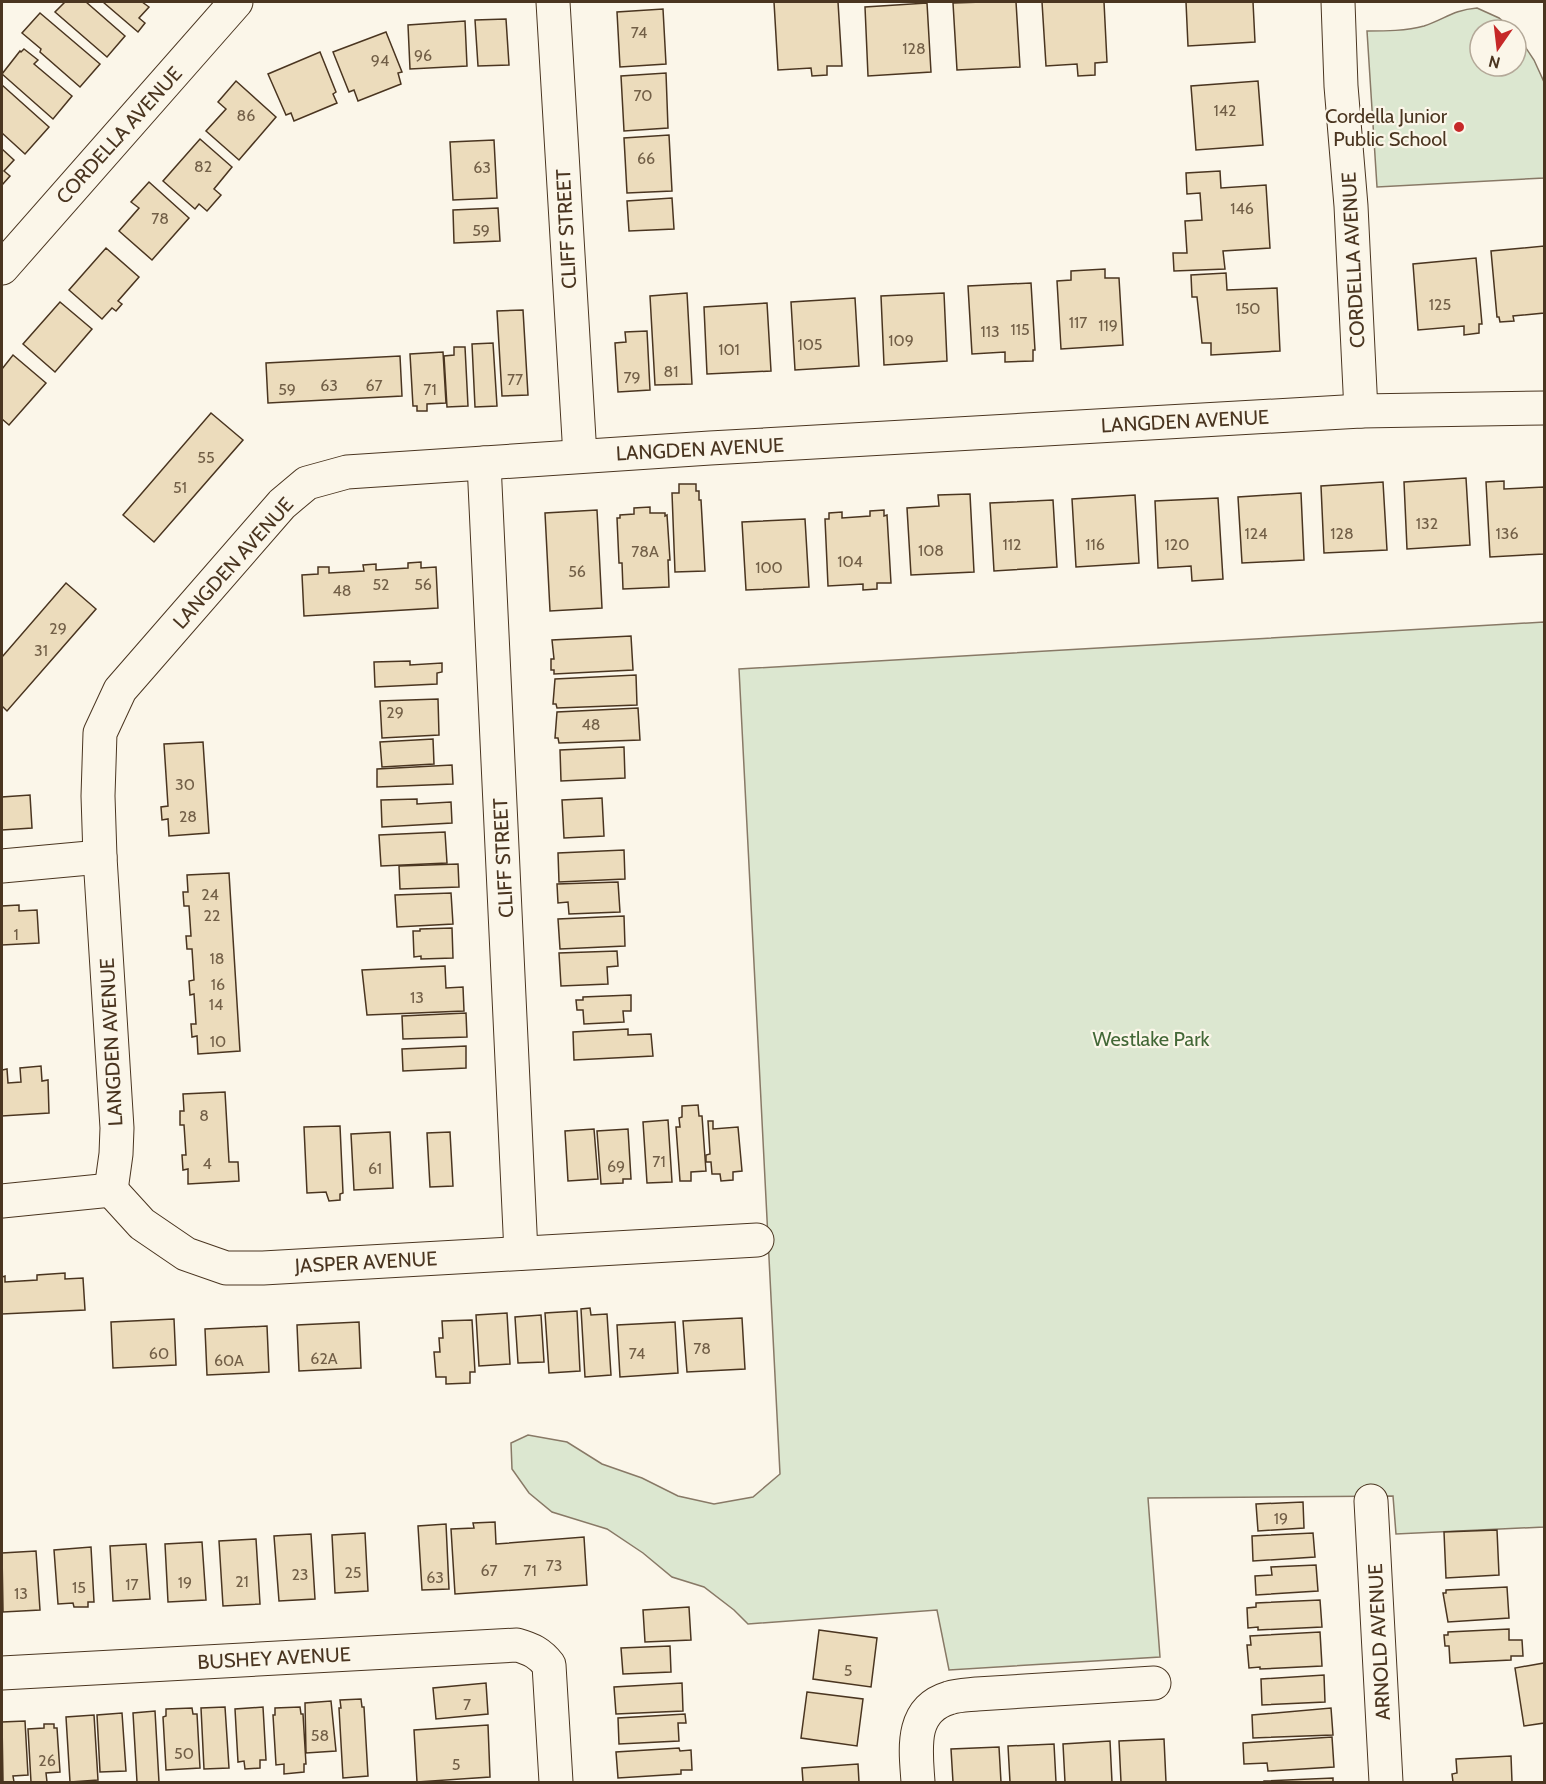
<svg xmlns="http://www.w3.org/2000/svg" width="1546" height="1784" viewBox="0 0 1546 1784" font-family="Cabin,sans-serif">
  <style>
    .green { fill: #dce7d0; stroke: #887966; stroke-width: 1.5 }
    .building { fill: #ecdcbc; stroke: #4a3520; stroke-width: 1.5 }
    .lines { fill: none; stroke-linecap: round; stroke-linejoin: round }
    .minor-casing { stroke: #4a3520; stroke-width: 35 }
    .minor { stroke: #fbf6e9; stroke-width: 33 }
    .poi-dot { fill: #c62828; stroke: #fbf6e9; stroke-width: 2 }
    .labels { text-anchor: middle; dominant-baseline: central; stroke-width: 4.5; stroke-linejoin: round; paint-order: stroke }
    .number-label { font-size: 16px; fill: #725f47 }
    .poi-label { font-size: 20px; fill: #4a3520; stroke: #fbf6e9; text-anchor: end }
    .street-label { font-size: 20px; fill: #4a3520; stroke: #fbf6e9 }
    .park-label { font-size: 20px; fill: #436837; stroke: #fbf6e9 }
  </style>
  <rect width="100%" height="100%" fill="#fbf6e9"/>
  <g class="green">
    <path d="M1477,8L1499,18L1513,30H1480V66H1516V33L1534,60L1544,82V178L1377,187L1367,31C1385,31 1406,31 1424,26C1445,19 1453,10 1477,8Z"/>
    <path d="M1544,622V1527L1396,1534L1393,1496L1148,1498L1160,1657L949,1670L937,1610L748,1624L734,1610L704,1587L672,1577L643,1553L607,1529L552,1512L529,1493L512,1469L511,1443L528,1435L567,1442L602,1464L642,1478L678,1496L714,1504L753,1497L780,1474L739,669Z"/>
  </g>
  <g class="building">
    <path d="M65,2H86L125,36L107,57L55,12Z"/>
    <path d="M103,2H142L149,7L139,18L145,23L138,32Z"/>
    <path d="M774,2H838L842,66H827V75L812,76L811,68L778,70Z"/>
    <path d="M983,2H1016L1020,67L957,70L953,3Z"/>
    <path d="M1042,2H1104L1107,62L1095,63V75L1078,76L1077,64L1046,66Z"/>
    <path d="M1186,2H1253L1255,42L1188,46Z"/>
    <path d="M927,3L931,72L868,76L865,7Z"/>
    <path d="M663,9L666,64L620,67L617,12Z"/>
    <path d="M40,13L100,64L80,87L40,52L41,49L22,33Z"/>
    <path d="M506,19L509,65L478,66L475,20Z"/>
    <path d="M465,21L467,66L410,69L408,25Z"/>
    <path d="M386,32L402,72L398,73L401,84L358,101L354,90L349,92L333,52Z"/>
    <path d="M24,49L38,60L34,64L72,96L53,119L2,74L20,51L21,52Z"/>
    <path d="M320,52L336,92L333,94L337,103L294,121L291,113L286,115L268,74Z"/>
    <path d="M666,73L668,128L624,131L621,76Z"/>
    <path d="M236,81L276,117L239,160L206,131L226,109L218,102Z"/>
    <path d="M1258,81L1263,145L1196,150L1191,86Z"/>
    <path d="M2,85L49,127L25,154L2,133Z"/>
    <path d="M669,135L672,191L627,193L624,138Z"/>
    <path d="M200,139L232,167L214,189L221,195L207,211L199,204L195,209L163,181Z"/>
    <path d="M494,140L497,198L453,200L450,142Z"/>
    <path d="M2,149L14,160L4,171L10,176L2,185Z"/>
    <path d="M1220,171L1221,188L1266,185L1270,248L1223,251L1225,269L1174,271L1173,253H1187L1185,221L1202,220L1200,193L1187,194L1186,173Z"/>
    <path d="M149,182L189,218L152,260L119,231L139,208L131,202Z"/>
    <path d="M672,198L674,229L629,231L627,201Z"/>
    <path d="M498,208L500,241L454,243L453,210Z"/>
    <path d="M1544,246V313L1513,316L1514,321L1500,322L1499,317H1497L1491,251Z"/>
    <path d="M106,248L139,277L118,301L122,304L116,311L112,308L102,319L69,290Z"/>
    <path d="M1476,258L1482,324H1479V333L1464,335V326L1418,330L1413,264Z"/>
    <path d="M1105,269V278H1119L1123,345L1061,349L1057,281L1071,280V271Z"/>
    <path d="M1226,273L1227,290L1277,288L1280,351L1211,355V343H1202L1197,297H1192L1191,275Z"/>
    <path d="M1031,283L1035,350H1033V361L1005,362V352L972,354L968,286Z"/>
    <path d="M687,293L692,384L655,385L650,296Z"/>
    <path d="M944,293L947,361L884,365L881,296Z"/>
    <path d="M855,298L859,366L795,370L791,302Z"/>
    <path d="M60,302L92,329L55,372L23,344Z"/>
    <path d="M767,303L771,371L707,374L704,307Z"/>
    <path d="M523,310L528,395L502,396L497,311Z"/>
    <path d="M647,331L650,390L618,392L615,343L626,342L625,332Z"/>
    <path d="M493,343L497,406L475,407L472,344Z"/>
    <path d="M454,347H465L468,406L447,407L444,356L454,355Z"/>
    <path d="M443,352L446,403L427,404V411H417V406H413L410,354Z"/>
    <path d="M13,355L46,383L9,425L2,419V369Z"/>
    <path d="M400,356L402,396L268,403L266,363Z"/>
    <path d="M211,413L243,440L154,542L123,515Z"/>
    <path d="M1466,478L1470,545L1407,549L1404,482Z"/>
    <path d="M1504,481V489L1544,487V554L1490,557L1486,482Z"/>
    <path d="M1383,482L1387,550L1324,553L1321,486Z"/>
    <path d="M679,484H696V491H699V500H701L705,571L675,572L672,493H679Z"/>
    <path d="M1301,493L1304,560L1242,563L1238,497Z"/>
    <path d="M970,494L974,572L911,575L907,508L939,506L938,495Z"/>
    <path d="M1135,495L1139,563L1076,567L1072,499Z"/>
    <path d="M1218,498L1223,579L1192,581L1191,566L1158,568L1155,501Z"/>
    <path d="M1053,500L1057,567L994,571L990,503Z"/>
    <path d="M650,507V513H665V516L667,515L670,560H668L669,587L623,589L622,563H619L617,518H620V515L634,514V508Z"/>
    <path d="M597,510L602,608L550,611L545,513Z"/>
    <path d="M884,510V516L887,515L891,583H877V589L863,590V584L828,586L825,519H829V513L842,512V518L870,516V511Z"/>
    <path d="M805,519L809,587L746,590L742,522Z"/>
    <path d="M421,562V568L436,567L438,608L304,616L302,575L318,574V567H329V573L364,571L363,565L376,564V570L408,568V563Z"/>
    <path d="M66,583L96,609L7,711L2,706V657Z"/>
    <path d="M631,636L633,670L554,674V670H551V659H554L552,640Z"/>
    <path d="M410,661V665L442,663V672L437,673V684L375,687L374,662Z"/>
    <path d="M636,675L637,705L557,708L556,704H553L555,679Z"/>
    <path d="M438,699L439,735L382,738L380,701Z"/>
    <path d="M638,708L640,740L559,743L558,738H555L557,712Z"/>
    <path d="M433,739L434,764L382,767L380,742Z"/>
    <path d="M203,742L209,833L169,836L168,819L162,820L161,807L168,806L164,744Z"/>
    <path d="M624,747L625,778L561,781L560,750Z"/>
    <path d="M452,765L453,784L377,787V769Z"/>
    <path d="M30,795L32,828L2,830V797Z"/>
    <path d="M602,798L604,836L564,838L562,800Z"/>
    <path d="M417,799V804L451,802L452,823L382,827L381,800Z"/>
    <path d="M445,832L447,863L381,866L379,835Z"/>
    <path d="M624,850L625,879L559,882L558,853Z"/>
    <path d="M458,864L459,887L400,889L399,866Z"/>
    <path d="M229,873L240,1051L198,1054L197,1036L192,1037L191,1024H196L194,994L190,995L189,981L194,980L192,949H187L186,936H191L189,906H184L183,892H188L187,875Z"/>
    <path d="M618,882L620,912L569,914L568,902L558,903L557,884Z"/>
    <path d="M451,893L453,924L397,927L395,895Z"/>
    <path d="M19,905V911L37,910L39,943L2,945V906Z"/>
    <path d="M624,916L625,946L560,949L558,919Z"/>
    <path d="M452,928L453,958L421,959V956L414,957L413,931H420V929Z"/>
    <path d="M617,951L618,966L607,967L608,984L561,986L559,953Z"/>
    <path d="M445,966L446,988L463,987L464,1011L367,1015L362,970Z"/>
    <path d="M631,995V1011H623L624,1022L584,1024L583,1010H577L576,1000H583V997Z"/>
    <path d="M466,1013L467,1037L403,1039L402,1016Z"/>
    <path d="M628,1029V1035L651,1034L653,1056L574,1060L573,1032Z"/>
    <path d="M466,1046V1068L403,1071L402,1049Z"/>
    <path d="M41,1066L42,1081L48,1080L49,1113L2,1116V1070L7,1069L8,1083L21,1082L20,1068Z"/>
    <path d="M225,1092L229,1162H238L239,1181L188,1184V1169L183,1170L182,1155H186L184,1125H180V1111H184L183,1094Z"/>
    <path d="M698,1105L699,1116H702L706,1171L691,1172V1181H680L676,1127H680L679,1118L682,1117V1106Z"/>
    <path d="M668,1120L672,1182L647,1183L643,1122Z"/>
    <path d="M708,1121H713V1129L738,1127L742,1171L733,1172V1180L721,1181L720,1174H712L711,1162H706V1155L710,1154Z"/>
    <path d="M340,1126L343,1193L340,1194V1200L329,1201L326,1192L307,1193L304,1127Z"/>
    <path d="M594,1129L598,1179L568,1181L565,1131Z"/>
    <path d="M628,1129L631,1179H623V1183L601,1184L597,1131Z"/>
    <path d="M390,1132L393,1188L354,1190L351,1134Z"/>
    <path d="M450,1132L453,1186L430,1187L427,1133Z"/>
    <path d="M65,1273V1279L83,1278L85,1310L2,1314V1277L5,1276V1282L37,1280V1275Z"/>
    <path d="M590,1308L591,1315L607,1314L611,1375L585,1377L581,1309Z"/>
    <path d="M577,1311L580,1371L549,1373L545,1313Z"/>
    <path d="M507,1313L510,1364L479,1366L476,1315Z"/>
    <path d="M541,1315L544,1362L518,1363L515,1317Z"/>
    <path d="M742,1318L745,1369L687,1372L683,1321Z"/>
    <path d="M174,1319L176,1365L113,1368L111,1322Z"/>
    <path d="M472,1320L475,1372H470V1383L446,1384V1377H436L434,1352H440L439,1338H443L442,1321Z"/>
    <path d="M359,1322L361,1368L299,1371L297,1325Z"/>
    <path d="M675,1322L678,1373L620,1377L617,1325Z"/>
    <path d="M267,1326L269,1372L207,1375L205,1329Z"/>
    <path d="M1303,1502L1304,1528L1258,1531L1256,1504Z"/>
    <path d="M495,1522L496,1544L584,1537L587,1585L455,1594L451,1529L474,1528L473,1523Z"/>
    <path d="M446,1524L449,1589L422,1590L418,1526Z"/>
    <path d="M1497,1530L1499,1575L1446,1578L1444,1532Z"/>
    <path d="M365,1533L368,1591L335,1593L332,1535Z"/>
    <path d="M1313,1533L1315,1557L1253,1561L1252,1536Z"/>
    <path d="M311,1534L315,1599L279,1601L274,1536Z"/>
    <path d="M256,1539L260,1604L223,1606L219,1541Z"/>
    <path d="M202,1542L206,1600L168,1602L165,1544Z"/>
    <path d="M146,1544L150,1599L113,1601L110,1546Z"/>
    <path d="M91,1547L94,1602H88V1607H74L73,1603L58,1604L54,1550Z"/>
    <path d="M36,1551L40,1610L3,1612L2,1553Z"/>
    <path d="M1316,1565L1318,1591L1256,1595L1255,1576L1272,1575L1271,1567Z"/>
    <path d="M1507,1587L1509,1618L1448,1622L1443,1593H1446V1590Z"/>
    <path d="M1320,1600L1322,1627L1258,1630V1627L1248,1628L1247,1608L1256,1607V1603Z"/>
    <path d="M689,1607L691,1640L645,1642L643,1610Z"/>
    <path d="M1509,1629V1640H1522L1523,1656H1511V1660L1450,1663L1449,1646H1445L1444,1635H1448V1632Z"/>
    <path d="M819,1630L877,1638L871,1687L813,1679Z"/>
    <path d="M1320,1632L1322,1666L1260,1669V1667L1249,1668L1247,1645H1251L1250,1636Z"/>
    <path d="M670,1646L671,1672L623,1674L621,1648Z"/>
    <path d="M1544,1663V1723L1524,1726L1515,1668Z"/>
    <path d="M1324,1675L1325,1702L1262,1705L1261,1679Z"/>
    <path d="M486,1683L488,1714L436,1719L433,1688Z"/>
    <path d="M682,1683L683,1711L616,1714L614,1687Z"/>
    <path d="M807,1692L863,1699L857,1746L801,1738Z"/>
    <path d="M361,1699L362,1707H364L368,1776L343,1778L339,1708H341L340,1700Z"/>
    <path d="M331,1701L336,1751L306,1753L305,1703Z"/>
    <path d="M225,1707L229,1768L204,1769L201,1708Z"/>
    <path d="M263,1707L266,1760H260V1768L245,1769L244,1761L238,1762L235,1709Z"/>
    <path d="M300,1707L301,1714H303L306,1764H304V1772L284,1774V1764L276,1765L273,1715H275V1708Z"/>
    <path d="M192,1708L193,1714H197L200,1768L166,1770L163,1717L166,1716V1709Z"/>
    <path d="M1331,1708L1333,1735L1253,1738L1252,1715Z"/>
    <path d="M155,1711L159,1782H137L133,1713Z"/>
    <path d="M122,1713L126,1771L100,1772L97,1715Z"/>
    <path d="M685,1714L686,1723H678L679,1741L619,1744L618,1718Z"/>
    <path d="M94,1715L98,1780L70,1782L66,1717Z"/>
    <path d="M25,1721L28,1775L13,1776L14,1782H3L2,1722Z"/>
    <path d="M44,1724H54V1728H57L60,1772L46,1773L47,1782H31L28,1729L44,1728Z"/>
    <path d="M488,1725L490,1777L417,1782L414,1730Z"/>
    <path d="M1332,1737L1334,1767L1268,1771L1267,1763L1244,1764L1243,1743Z"/>
    <path d="M1164,1739L1166,1782H1121L1119,1741Z"/>
    <path d="M1110,1741L1112,1782H1065L1063,1744Z"/>
    <path d="M1054,1744L1056,1782H1010L1008,1746Z"/>
    <path d="M999,1747L1001,1782H953L951,1749Z"/>
    <path d="M679,1748L680,1751L691,1750L692,1770H681V1774L618,1778L616,1752Z"/>
    <path d="M1511,1756L1512,1782H1453L1452,1774L1457,1773L1456,1759Z"/>
    <path d="M858,1764L859,1782H803L802,1768Z"/>
    <path d="M1333,1778V1782H1264V1781Z"/>
  </g>
  <g class="lines">
    <g class="minor-casing">
      <g id="minor">
        <path d="M553,2L580,456"/>
        <path d="M1338,2L1341,86L1351,206L1361,411"/>
        <path d="M2,268L236,2"/>
        <path d="M484,463L521,1253"/>
        <path d="M2,866L100,857"/>
        <path d="M111,1190L116,1154L117,1128L100,857L98,796L100,733L120,690L282,504L307,483L347,472L710,448L1361,411L1544,408"/>
        <path d="M111,1190L142,1224L186,1254L226,1268H263L757,1240"/>
        <path d="M2,1201L111,1190"/>
        <path d="M1371,1501L1386,1782"/>
        <path d="M2,1673L517,1645C531,1649 540,1653 549,1665L556,1782"/>
        <path d="M918,1782C916,1751 909,1710 949,1698C958,1695 968,1695 977,1694L1154,1683"/>
      </g>
    </g>
    <use href="#minor" class="minor"/>
  </g>
  <circle class="poi-dot" cx="1459" cy="127" r="6"/>
  <g class="labels">
    <g class="number-label">
      <text x="639" y="32">74</text>
      <text x="914" y="48">128</text>
      <text x="423" y="55">96</text>
      <text x="380" y="60">94</text>
      <text x="643" y="95">70</text>
      <text x="1225" y="110">142</text>
      <text x="246" y="115">86</text>
      <text x="646" y="158">66</text>
      <text x="203" y="166">82</text>
      <text x="482" y="167">63</text>
      <text x="1242" y="208">146</text>
      <text x="160" y="218">78</text>
      <text x="481" y="230">59</text>
      <text x="1440" y="304">125</text>
      <text x="1248" y="308">150</text>
      <text x="1078" y="322">117</text>
      <text x="1108" y="325">119</text>
      <text x="1020" y="329">115</text>
      <text x="990" y="331">113</text>
      <text x="901" y="340">109</text>
      <text x="810" y="344">105</text>
      <text x="729" y="349">101</text>
      <text x="671" y="371">81</text>
      <text x="632" y="377">79</text>
      <text x="515" y="379">77</text>
      <text x="329" y="385">63</text>
      <text x="374" y="385">67</text>
      <text x="287" y="389">59</text>
      <text x="430" y="389">71</text>
      <text x="206" y="457">55</text>
      <text x="180" y="487">51</text>
      <text x="1427" y="523">132</text>
      <text x="1256" y="533">124</text>
      <text x="1342" y="533">128</text>
      <text x="1507" y="533">136</text>
      <text x="1012" y="544">112</text>
      <text x="1095" y="544">116</text>
      <text x="1177" y="544">120</text>
      <text x="931" y="550">108</text>
      <text x="645" y="551">78A</text>
      <text x="850" y="561">104</text>
      <text x="769" y="567">100</text>
      <text x="577" y="571">56</text>
      <text x="381" y="584">52</text>
      <text x="423" y="584">56</text>
      <text x="342" y="590">48</text>
      <text x="58" y="628">29</text>
      <text x="41" y="650">31</text>
      <text x="395" y="712">29</text>
      <text x="591" y="724">48</text>
      <text x="185" y="784">30</text>
      <text x="188" y="816">28</text>
      <text x="210" y="894">24</text>
      <text x="212" y="915">22</text>
      <text x="16" y="934">1</text>
      <text x="217" y="958">18</text>
      <text x="218" y="984">16</text>
      <text x="417" y="997">13</text>
      <text x="216" y="1004">14</text>
      <text x="218" y="1041">10</text>
      <text x="204" y="1115">8</text>
      <text x="659" y="1161">71</text>
      <text x="207" y="1163">4</text>
      <text x="616" y="1166">69</text>
      <text x="375" y="1168">61</text>
      <text x="702" y="1348">78</text>
      <text x="159" y="1353">60</text>
      <text x="637" y="1353">74</text>
      <text x="324" y="1358">62A</text>
      <text x="229" y="1360">60A</text>
      <text x="1281" y="1518">19</text>
      <text x="554" y="1565">73</text>
      <text x="489" y="1570">67</text>
      <text x="530" y="1570">71</text>
      <text x="353" y="1572">25</text>
      <text x="300" y="1574">23</text>
      <text x="435" y="1577">63</text>
      <text x="242" y="1581">21</text>
      <text x="185" y="1582">19</text>
      <text x="132" y="1584">17</text>
      <text x="79" y="1587">15</text>
      <text x="21" y="1593">13</text>
      <text x="848" y="1670">5</text>
      <text x="467" y="1704">7</text>
      <text x="320" y="1735">58</text>
      <text x="184" y="1753">50</text>
      <text x="47" y="1760">26</text>
      <text x="456" y="1764">5</text>
    </g>
    <g class="poi-label">
      <text x="1447" y="116">Cordella Junior<tspan x="1447" dy="23">Public School</tspan></text>
    </g>
    <g class="street-label">
      <text transform="translate(119 135) rotate(-48)">CORDELLA AVENUE</text>
      <text transform="translate(566 229) rotate(-93)">CLIFF STREET</text>
      <text transform="translate(1353 260) rotate(-93)">CORDELLA AVENUE</text>
      <text transform="translate(1185 421) rotate(-3)">LANGDEN AVENUE</text>
      <text transform="translate(700 449) rotate(-3)">LANGDEN AVENUE</text>
      <text transform="translate(233 563) rotate(-48)">LANGDEN AVENUE</text>
      <text transform="translate(503 858) rotate(-93)">CLIFF STREET</text>
      <text transform="translate(111 1042) rotate(-93)">LANGDEN AVENUE</text>
      <text transform="translate(366 1262) rotate(-3)">JASPER AVENUE</text>
      <text transform="translate(1379 1642) rotate(-93)">ARNOLD AVENUE</text>
      <text transform="translate(274 1658) rotate(-3)">BUSHEY AVENUE</text>
    </g>
    <g class="park-label">
      <text x="1151" y="1039">Westlake Park</text>
    </g>
  </g>
  <rect width="1546" height="1784" fill="none" stroke="#4a3520" stroke-width="6"/>
  <g transform="translate(1498 48) rotate(194)"><circle r="28" fill="#fbf6e9" stroke="#b4a999" stroke-width="1.5"/>
  <path d="M0-4.5L10 22L0 15L-10 22Z" fill="#c62828"/>
  <text y="-9" font-size="16" font-weight="bold" text-anchor="middle" fill="#4a3520">N</text>
  </g>
</svg>
